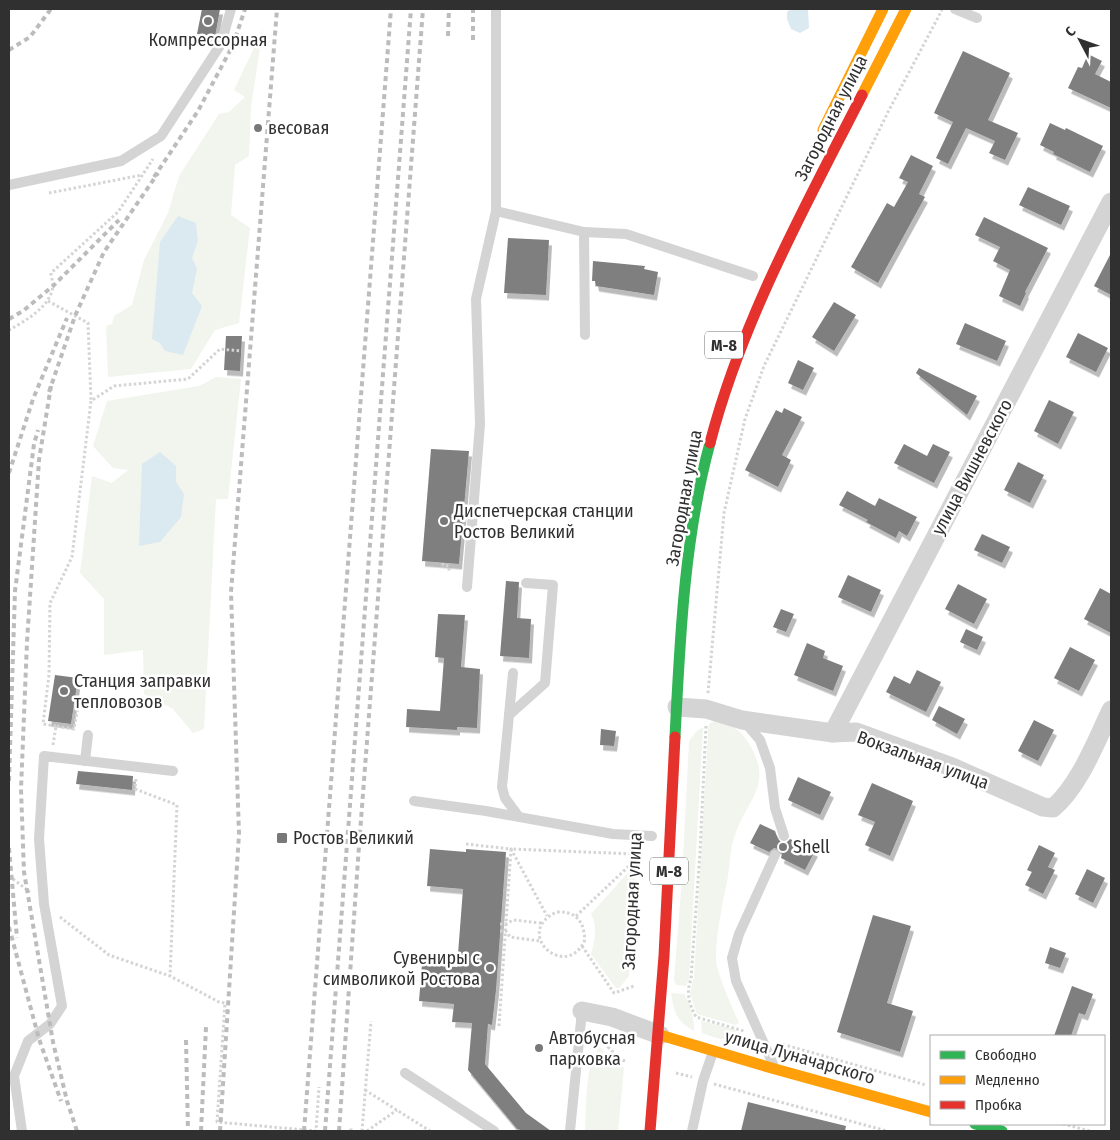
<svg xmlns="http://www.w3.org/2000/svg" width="1120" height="1140" viewBox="0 0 1120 1140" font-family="'Fira Sans Condensed',sans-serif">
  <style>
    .green { fill: #f1f5ed }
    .water { fill: #dbe9f1 }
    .building { fill: #7f7f7f; filter: url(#shadow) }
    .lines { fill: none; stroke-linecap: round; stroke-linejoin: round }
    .path { stroke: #d4d4d4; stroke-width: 3; stroke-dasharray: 2.5 2.5; stroke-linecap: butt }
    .lane { stroke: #d4d4d4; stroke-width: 10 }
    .street { stroke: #d4d4d4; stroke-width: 19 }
    .fast { stroke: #30b455; stroke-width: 11 }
    .slow { stroke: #ff9f0a; stroke-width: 11 }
    .jam { stroke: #e5322d; stroke-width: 11 }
    .rail { stroke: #bcbcbc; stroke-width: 4; stroke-dasharray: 5 4; stroke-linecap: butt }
    .poi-dot { fill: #787878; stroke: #fff; stroke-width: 2 }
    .labels { text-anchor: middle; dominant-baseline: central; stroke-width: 5; stroke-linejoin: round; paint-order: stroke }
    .shield { fill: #fff; stroke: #6e6e6e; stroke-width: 1 }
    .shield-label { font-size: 16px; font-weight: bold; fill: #303030 }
    .poi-label { font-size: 18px; fill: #303030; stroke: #fff; text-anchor: start }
    .street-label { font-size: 18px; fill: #303030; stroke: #fff }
  </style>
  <defs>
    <filter id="shadow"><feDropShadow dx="3" dy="5.5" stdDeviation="0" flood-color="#0004"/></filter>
  </defs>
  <rect width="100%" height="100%" fill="#fff"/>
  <g class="green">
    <path d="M263,29L251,106L249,156L235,165L231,215L250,228L239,323L215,330L191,369L108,377L106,326L112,324L114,316L132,305L144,260L168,213L179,176L219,114L229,112L245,97L234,90Z"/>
    <path d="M216,377L241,379L228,499H216L204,729L193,733L173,709L144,694L143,650L104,655V599L80,573L92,476L112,483L128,470L113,468L93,446L107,401L199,386Z"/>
    <path d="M716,720C735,726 741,730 751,747C773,786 746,801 735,835C730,848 730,863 728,876C723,903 716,931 716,959C716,972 733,1009 739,1023L735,1025L697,1014L690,994L694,977L708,732L709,724Z"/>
    <path d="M703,727L689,979L686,986L676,985L674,980L682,878L689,741L697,731Z"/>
    <path d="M633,867L636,869L629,976L619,988H616L591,954C595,941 598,926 591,914Z"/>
    <path d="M671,993L684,994C690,1002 695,1022 694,1031C676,1020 674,1013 671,993Z"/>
    <path d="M701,1021L735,1029L737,1036C728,1044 712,1036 702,1033Z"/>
    <path d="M600,1047L609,1057L624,1068L618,1131H586L585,1129C587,1106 584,1064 600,1047Z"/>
  </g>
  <g class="water">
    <path d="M791,9L808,10L809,28L800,33L791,29L787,19V12Z"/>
    <path d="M178,216L196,223L198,241L192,258L197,269L192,293L202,306L183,355L165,351L160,343L152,339L160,242Z"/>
    <path d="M160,452L176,466V482L184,494L181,517L160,542L139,546L142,464Z"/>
  </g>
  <g class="building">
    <path d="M202,9H220L215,37L197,34Z"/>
    <path d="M963,51L1010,73L988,120L1018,133L1005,160L989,153L995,141L966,128L948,164L936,158L953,122L934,113Z"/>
    <path d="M1088,54L1102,61L1095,74L1111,82V108L1068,88L1078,67L1082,68Z"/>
    <path d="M1050,123L1065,130L1066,128L1103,146L1090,172L1053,154L1054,152L1040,145Z"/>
    <path d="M911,155L933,166L919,194L925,197L878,283L851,267L887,203L894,207L908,182L899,178Z"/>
    <path d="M1028,187L1070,206L1061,225L1019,205Z"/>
    <path d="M984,217L1048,248L1025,292L1026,293L1020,306L999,296L1010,270L993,261L1000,247L975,235Z"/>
    <path d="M508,238L549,240L546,295L504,293Z"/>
    <path d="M1111,253V295L1094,286Z"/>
    <path d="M593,261L645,266L644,269L658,272L654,295L596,286L595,281H592Z"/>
    <path d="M834,302L856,315L834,351L812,337Z"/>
    <path d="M965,323L1006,341L997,361L956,344Z"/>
    <path d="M1078,333L1108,348L1096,372L1066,357Z"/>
    <path d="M226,336H242L240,371L224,370Z"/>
    <path d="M798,360L814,368L803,390L788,383Z"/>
    <path d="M919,368L977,396L967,415L916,373Z"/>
    <path d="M1049,400L1074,412L1058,444L1034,431Z"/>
    <path d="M784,408L802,417L782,455L791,460L778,487L745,470L776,410L782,413Z"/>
    <path d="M904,444L927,456L933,444L950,452L934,483L894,463Z"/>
    <path d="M431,449L469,451L459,564L422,561Z"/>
    <path d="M1018,462L1044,475L1030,503L1004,490Z"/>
    <path d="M847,491L875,506L879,498L917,517L907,536L899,531L896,538L866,522L868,520L839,505Z"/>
    <path d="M982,534L1010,547L1002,563L974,550Z"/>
    <path d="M848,575L881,590L871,612L838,597Z"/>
    <path d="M506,581L519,582L517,618L531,619L529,658L500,656Z"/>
    <path d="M958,584L987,599L974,624L945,609Z"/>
    <path d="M1100,588L1111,594V633L1084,619Z"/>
    <path d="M781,609L794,614L786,632L773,627Z"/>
    <path d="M438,614L465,615L461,667L480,669L477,728L457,727V730L406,727L407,709L440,711L444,658L435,657Z"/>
    <path d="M966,629L983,637L977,650L960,642Z"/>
    <path d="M807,643L825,651L823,658L843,666L833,691L794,675Z"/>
    <path d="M1070,647L1095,660L1079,691L1054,678Z"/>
    <path d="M917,670L941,682L926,712L886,692L894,676L910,684Z"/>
    <path d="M55,675L78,678L71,724L48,721Z"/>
    <path d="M939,706L965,719L957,734L932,720Z"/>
    <path d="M1034,720L1054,730L1038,761L1018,751Z"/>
    <path d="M601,729L616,731L614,746L600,745Z"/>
    <path d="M78,771L133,776L132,790L76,784Z"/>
    <path d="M798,777L831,792L820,815L788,800Z"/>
    <path d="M872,783L913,801L890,856L865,845L875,822L858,815Z"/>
    <path d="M760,824L775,831L778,839L782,843L787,842L790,839L815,851L805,870L781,858L782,854L778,849L774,848L769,852L750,843Z"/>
    <path d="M1039,845L1055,853L1048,867L1055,870L1043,894L1025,885L1032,872L1027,870Z"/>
    <path d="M430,849L466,852V849L506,852L496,990L492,1025L488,1024L485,1064L526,1113L551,1131H524L517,1129L468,1070L472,1023L452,1022L454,1004L419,1001L422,964L457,967L463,889L427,886Z"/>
    <path d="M1087,869L1105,878L1093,903L1075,894Z"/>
    <path d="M873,915L911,926L887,1003L913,1011L900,1052L837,1032Z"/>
    <path d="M1050,947L1066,953L1060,968L1045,963Z"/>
    <path d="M1072,986L1093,994L1085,1015L1079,1013L1071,1036H1054Z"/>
    <path d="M748,1102L846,1126L845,1131H741Z"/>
  </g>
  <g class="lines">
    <g class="path">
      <path d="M49,193L142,175"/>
      <path d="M48,301L88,323L91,400"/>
      <path d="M9,330C25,321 52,306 53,285C53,281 51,277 51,273L118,212L153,159"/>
      <path d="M443,563V565L449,566V571"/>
      <path d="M708,693L724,513L745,419L764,366L888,112L942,10"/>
      <path d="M56,726L43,724L49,675L50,603L72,557L91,401L114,386L188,379L220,349L241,351"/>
      <path d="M706,726L700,852L691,979C686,993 689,1004 696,1017L744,1031"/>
      <path d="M53,745L56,726L74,729L78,706L74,704"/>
      <path d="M136,779L135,789L177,805L170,976"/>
      <path d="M466,844L511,849L547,916"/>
      <path d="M9,876L30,892"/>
      <path d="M557,912C572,911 582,918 584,933C585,937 585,941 583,944C562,979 513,931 557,912Z"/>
      <path d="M576,916L629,866L634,854"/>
      <path d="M60,917L109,955L170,976L219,1002L225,1003L217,1122L316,1131L319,1087"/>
      <path d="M500,924H506L513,920L542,923"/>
      <path d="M500,931H506L510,937L540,941"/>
      <path d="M582,946L614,993L634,986"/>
      <path d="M499,1026L511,849L634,854V848"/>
      <path d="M609,1042L608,1047L620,1059L625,1061"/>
      <path d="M778,1043L926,1085"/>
      <path d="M676,1073L692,1077"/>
      <path d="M714,1084L887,1131"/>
      <path d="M365,1090L430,1131"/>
      <path d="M1063,1124L1090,1131"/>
      <path d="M351,1131V1127"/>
      <path d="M362,1131L371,1021"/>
      <path d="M367,1131L397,1110"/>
    </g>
    <g class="lane">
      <path d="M496,9V211L584,232L626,234L753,276"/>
      <path d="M955,9L977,18"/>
      <path d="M9,185L121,161L161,136L221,44L231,9"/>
      <path d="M584,232L585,335"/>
      <path d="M467,587L480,424L476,299L496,211"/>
      <path d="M509,715L513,673"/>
      <path d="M743,720L760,740L770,768L775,808L784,836"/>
      <path d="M85,761L88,735"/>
      <path d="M414,801L486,811L613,834L652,836"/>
      <path d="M519,817L505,798L502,787L509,715L545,683L553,585L526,583"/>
      <path d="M773,1064L736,981L732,958L739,934L775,855"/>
      <path d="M405,1073L494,1131"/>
      <path d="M22,1131L14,1076L28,1041L50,1024L62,1006L44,904L39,839L44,756L173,771"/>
      <path d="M570,1131L582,1011"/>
      <path d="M692,1131L703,1081L713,1052"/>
    </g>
    <g class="street">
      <path d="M677,707L706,709L742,720L833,733L856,732L952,767L1043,807L1053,808C1079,786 1096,742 1111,710"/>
      <path d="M833,733L1111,202"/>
      <path d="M582,1011L612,1017L660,1035"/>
    </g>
    <g class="fast">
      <path d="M675,737C680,639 684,538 710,443"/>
      <path d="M975,1124L1002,1131"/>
    </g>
    <g class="slow">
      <path d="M862,95L906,9"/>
      <path d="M823,130L883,9"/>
      <path d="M660,1035L775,1069L931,1112"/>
    </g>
    <g class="jam">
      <path d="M710,443C742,320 805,207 862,95"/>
      <path d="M650,1131L664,956L675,737"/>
    </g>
    <g class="rail">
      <path d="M448,36L449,9"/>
      <path d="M473,40V9"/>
      <path d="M9,50L30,37L51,9"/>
      <path d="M154,177L198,111L233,45L245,9"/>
      <path d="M9,319L23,311L53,286L119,220"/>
      <path d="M51,386L39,460L27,642L21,789L24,872L53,1042L67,1101L77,1131"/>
      <path d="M49,392L75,316L104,252L158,173"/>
      <path d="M9,473L33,399L67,318"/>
      <path d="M9,781L15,591L34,444L38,430"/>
      <path d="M9,848L17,938"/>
      <path d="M9,927L39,1039L61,1101"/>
      <path d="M186,1040L188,1131"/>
      <path d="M201,1131L206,1027"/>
      <path d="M220,1131L239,834L231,592L277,9"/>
      <path d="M304,1131L391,9"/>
      <path d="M325,1131L411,9"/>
      <path d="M339,1131L359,846L423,9"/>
    </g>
  </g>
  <g class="poi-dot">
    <circle cx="208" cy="21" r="5"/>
    <circle cx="258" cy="128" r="5"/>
    <circle cx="444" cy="521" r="5"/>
    <circle cx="64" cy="691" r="5"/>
    <rect x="276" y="832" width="12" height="12" rx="2.5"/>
    <circle cx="783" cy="847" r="5"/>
    <circle cx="490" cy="968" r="5"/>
    <circle cx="539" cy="1048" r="5"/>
  </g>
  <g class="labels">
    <g class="shield">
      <rect x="705" y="331.5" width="38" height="27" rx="4"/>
      <rect x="650" y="857.5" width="38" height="27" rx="4"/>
    </g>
    <g class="shield-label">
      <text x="724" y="345">М-8</text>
      <text x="669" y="871">М-8</text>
    </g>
    <g class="poi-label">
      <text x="208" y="40" text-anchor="middle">Компрессорная</text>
      <text x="268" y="128">весовая</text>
      <text x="454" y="511">Диспетчерская станции<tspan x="454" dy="21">Ростов Великий</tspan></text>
      <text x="74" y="681">Станция заправки<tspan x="74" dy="21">тепловозов</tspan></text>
      <text x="293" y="838">Ростов Великий</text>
      <text x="793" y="847">Shell</text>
      <text x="480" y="958" text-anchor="end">Сувениры с<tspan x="480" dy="21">символикой Ростова</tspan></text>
      <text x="549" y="1038">Автобусная<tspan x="549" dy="21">парковка</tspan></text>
    </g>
    <g class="street-label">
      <text transform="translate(831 118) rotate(-63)">Загородная улица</text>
      <text transform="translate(972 467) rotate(-62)">улица Вишневского</text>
      <text transform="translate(684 498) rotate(-80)">Загородная улица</text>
      <text transform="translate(923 760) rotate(20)">Вокзальная улица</text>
      <text transform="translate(632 901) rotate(-87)">Загородная улица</text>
      <text transform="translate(800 1057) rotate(16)">улица Луначарского</text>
    </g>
  </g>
  <rect width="1120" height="1140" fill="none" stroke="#303030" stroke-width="20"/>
  <rect x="930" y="1035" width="175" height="90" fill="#ffffff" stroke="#acacac"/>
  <rect x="940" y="1051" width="25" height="8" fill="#30b455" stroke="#acacac"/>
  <text x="975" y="1060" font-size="15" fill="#303030">Свободно</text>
  <rect x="940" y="1076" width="25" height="8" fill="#ff9f0a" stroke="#acacac"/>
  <text x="975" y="1085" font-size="15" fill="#303030">Медленно</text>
  <rect x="940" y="1101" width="25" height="8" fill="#e5322d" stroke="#acacac"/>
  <text x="975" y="1110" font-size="15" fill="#303030">Пробка</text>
  <g transform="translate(1080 40) rotate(311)" stroke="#ffffff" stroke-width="4" paint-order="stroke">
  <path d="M0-4L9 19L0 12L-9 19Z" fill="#303030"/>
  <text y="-8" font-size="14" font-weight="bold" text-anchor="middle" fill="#303030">С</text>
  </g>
</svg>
